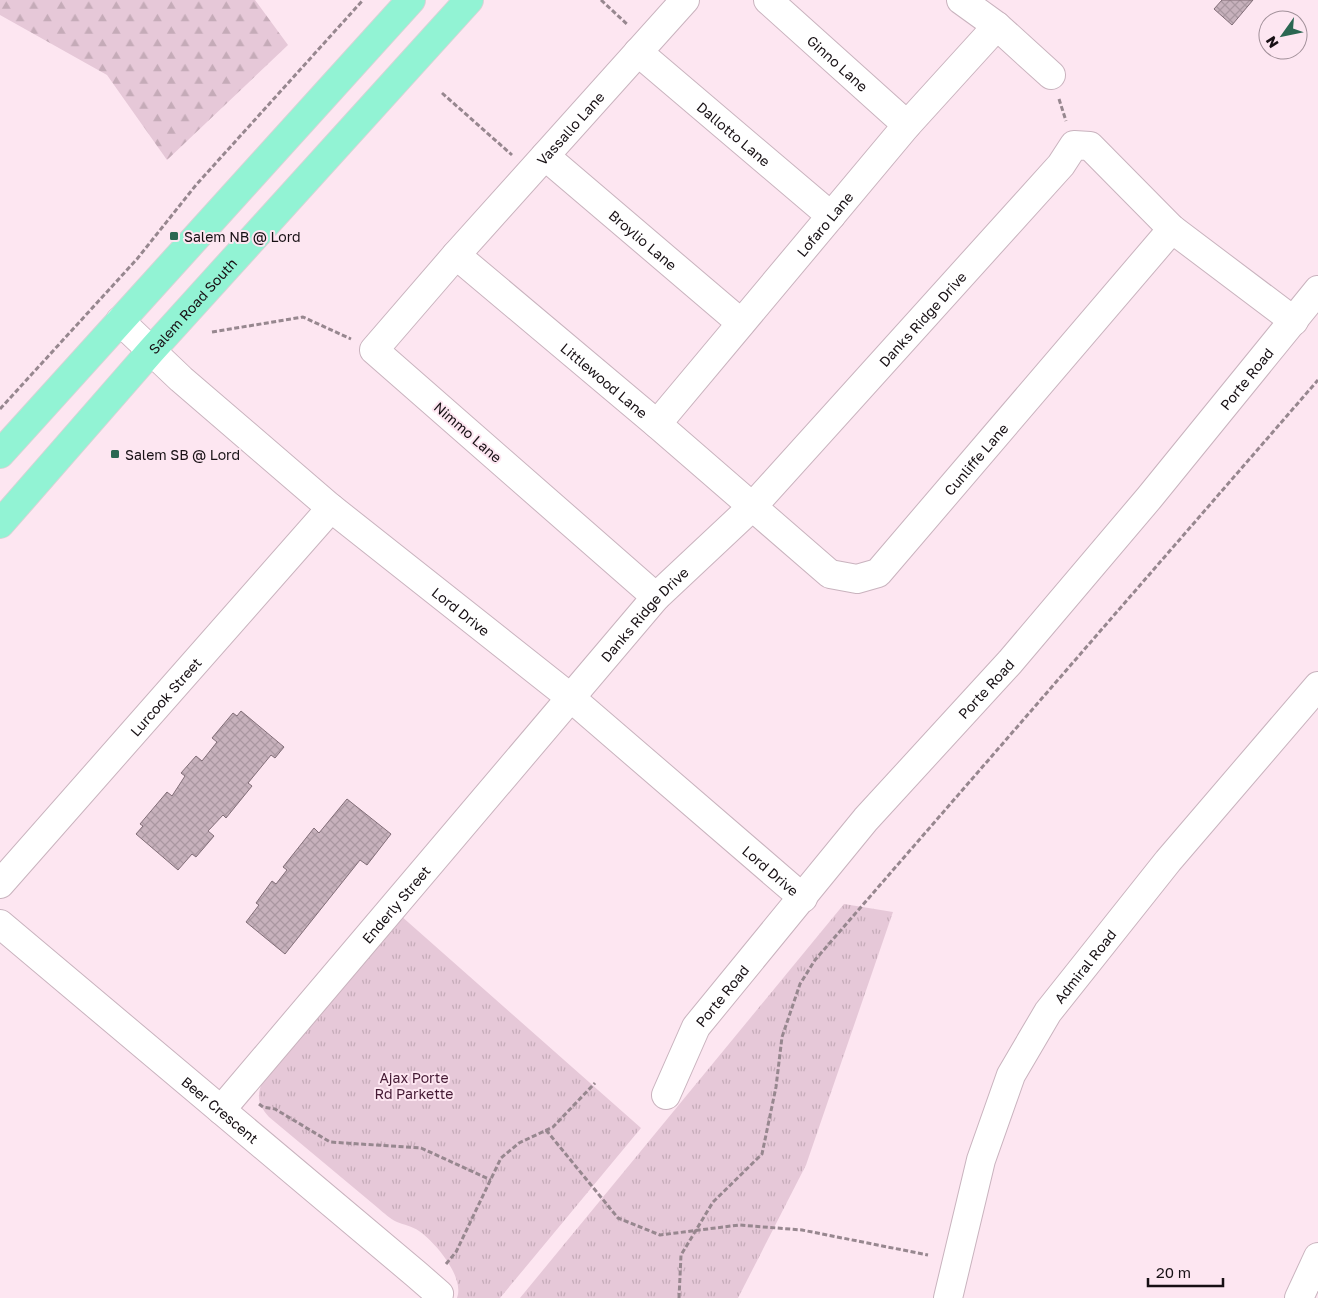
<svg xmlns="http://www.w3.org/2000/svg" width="1318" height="1298" viewBox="0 0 1318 1298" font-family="'Golos Text',sans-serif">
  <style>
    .forest { fill: url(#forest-firs) }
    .park { fill: url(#park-tufts) }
    .building { fill: url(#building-cross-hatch); stroke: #816d77 }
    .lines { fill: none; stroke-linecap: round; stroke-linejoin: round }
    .minor-casing { stroke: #c9b3be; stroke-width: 30 }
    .major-casing { stroke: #d5d4d5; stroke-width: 30 }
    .path { stroke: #97878f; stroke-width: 3; stroke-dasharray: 5 2.5; stroke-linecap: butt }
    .minor { stroke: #fff; stroke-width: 28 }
    .major { stroke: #92f3d4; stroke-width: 28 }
    .poi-dot { fill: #2b6752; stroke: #fde6f1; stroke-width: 2 }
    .labels { text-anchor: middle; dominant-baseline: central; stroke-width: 4; stroke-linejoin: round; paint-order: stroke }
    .street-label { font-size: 14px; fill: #171014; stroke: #fde6f1 }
    .poi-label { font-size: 14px; fill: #171014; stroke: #fde6f1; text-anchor: start }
    .park-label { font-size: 14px; fill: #441933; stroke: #fde6f1 }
  </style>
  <defs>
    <pattern id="forest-firs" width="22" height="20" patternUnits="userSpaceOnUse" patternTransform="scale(1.25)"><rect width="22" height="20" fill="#e6c8d8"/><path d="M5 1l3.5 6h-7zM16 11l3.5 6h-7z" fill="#c5abb8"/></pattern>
    <pattern id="park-tufts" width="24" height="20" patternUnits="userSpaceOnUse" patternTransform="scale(1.25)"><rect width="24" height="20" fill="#e6c8d8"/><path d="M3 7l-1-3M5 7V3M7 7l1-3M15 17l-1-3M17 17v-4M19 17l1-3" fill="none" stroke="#c5abb8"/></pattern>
    <pattern id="building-cross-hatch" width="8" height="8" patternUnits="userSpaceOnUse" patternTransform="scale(1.25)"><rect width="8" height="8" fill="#c7b1bc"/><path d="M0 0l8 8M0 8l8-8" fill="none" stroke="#aa97a1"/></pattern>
  </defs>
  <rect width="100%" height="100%" fill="#fde6f1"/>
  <path class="forest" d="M0,0H255L288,45L167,160L107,75L0,15Z"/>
  <g class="park">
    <path d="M844,904L893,912L806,1165L738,1298H520Z"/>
    <path d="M400,915L641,1128L500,1298H457C465,1277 435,1242 419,1231C412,1226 404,1225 397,1222C390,1219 384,1213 378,1208L269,1117C259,1106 256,1097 262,1083Z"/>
  </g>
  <g class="building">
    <path d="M1222,0H1253L1232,25L1214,9Z"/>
    <path d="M241,711L284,747L275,758L271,755L248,783L252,786L226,818L223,815L208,831L214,836L196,857L192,854L178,870L136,834L143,826L140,824L167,792L172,796L185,776L181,773L196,756L202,761L217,742L212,738L233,713L237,716Z"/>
    <path d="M347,799L391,834L367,865L360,860L285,954L246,922L259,905L256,903L272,881L276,884L287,870L283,867L314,828L319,833Z"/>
  </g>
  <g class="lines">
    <g class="minor-casing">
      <g id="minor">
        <path id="s1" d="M768,0L907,125"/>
        <path d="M961,0L997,26L1051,75"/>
        <path id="s2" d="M638,52L831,216"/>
        <path id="s3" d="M545,156L741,323"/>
        <path id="s4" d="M456,255L657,424L830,574L857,579L878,573L1172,229"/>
        <path id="s5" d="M120,321L181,379L331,508L571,698L803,898"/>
        <path id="s6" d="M657,424L907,125L997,26"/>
        <path id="s7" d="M656,597L374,350L456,255L685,0"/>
        <path id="s8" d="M0,884L331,508"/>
        <path id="s9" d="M0,924L416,1274L439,1294L438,1298"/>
        <path id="s10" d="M666,1095L696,1027L866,819L1010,662L1149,498L1318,290"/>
        <path id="s11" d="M221,1110L656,597L753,506L1061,165L1074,145L1090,146L1172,229L1294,321"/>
        <path id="s12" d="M948,1298L981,1160L1011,1075L1048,1012L1168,861L1318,686"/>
        <path d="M1299,1298L1318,1257"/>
      </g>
    </g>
    <g class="major-casing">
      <g id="major">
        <path d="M0,454L411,0"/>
        <path id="s13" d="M0,524L151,351L469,0"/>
      </g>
    </g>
    <g class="path">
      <path d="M601,0L628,25"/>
      <path d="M442,93L512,155"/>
      <path d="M1059,99L1066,121"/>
      <path d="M212,332L303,317L351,339"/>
      <path d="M0,409L137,259L196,185L363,0"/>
      <path d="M259,1104L263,1107L275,1109L330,1142L421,1148L491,1180"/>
      <path d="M546,1130L618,1218L660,1235L739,1225L802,1230L928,1255"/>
      <path d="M446,1264L456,1252L501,1158L519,1143L553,1127L595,1083"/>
      <path d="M679,1298L681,1255L713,1202L762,1154L776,1087L782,1037L800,984L815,960L1318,380"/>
    </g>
    <use href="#minor" class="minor"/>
    <use href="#major" class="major"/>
  </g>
  <g class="poi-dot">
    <rect x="169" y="231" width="10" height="10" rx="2.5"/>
    <rect x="110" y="449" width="10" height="10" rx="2.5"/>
  </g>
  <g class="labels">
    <g class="street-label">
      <text stroke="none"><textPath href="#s1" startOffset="94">Ginno Lane</textPath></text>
      <text stroke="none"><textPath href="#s7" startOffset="671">Vassallo Lane</textPath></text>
      <text stroke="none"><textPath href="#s2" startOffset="126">Dallotto Lane</textPath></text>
      <text stroke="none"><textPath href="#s6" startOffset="261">Lofaro Lane</textPath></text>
      <text stroke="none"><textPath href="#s3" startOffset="129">Broylio Lane</textPath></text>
      <text stroke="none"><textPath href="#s13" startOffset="291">Salem Road South</textPath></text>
      <text stroke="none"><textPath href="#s11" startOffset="1058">Danks Ridge Drive</textPath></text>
      <text stroke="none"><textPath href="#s10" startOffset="925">Porte Road</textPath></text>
      <text stroke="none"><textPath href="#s4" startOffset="194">Littlewood Lane</textPath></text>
      <text transform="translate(468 432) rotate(41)">Nimmo Lane</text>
      <text stroke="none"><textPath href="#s4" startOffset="691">Cunliffe Lane</textPath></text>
      <text stroke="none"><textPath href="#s5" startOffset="448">Lord Drive</textPath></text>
      <text stroke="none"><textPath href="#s11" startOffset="652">Danks Ridge Drive</textPath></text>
      <text stroke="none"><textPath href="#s10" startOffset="520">Porte Road</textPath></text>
      <text stroke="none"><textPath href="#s8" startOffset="250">Lurcook Street</textPath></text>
      <text stroke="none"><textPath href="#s5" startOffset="852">Lord Drive</textPath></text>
      <text stroke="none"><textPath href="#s11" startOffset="270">Enderly Street</textPath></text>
      <text stroke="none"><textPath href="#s12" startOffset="364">Admiral Road</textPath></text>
      <text stroke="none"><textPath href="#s10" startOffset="115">Porte Road</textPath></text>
      <text stroke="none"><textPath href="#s9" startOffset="288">Beer Crescent</textPath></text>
    </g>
    <g class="poi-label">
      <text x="184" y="236">Salem NB @ Lord</text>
      <text x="125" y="454">Salem SB @ Lord</text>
    </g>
    <g class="park-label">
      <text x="414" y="1077">Ajax Porte<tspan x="414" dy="16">Rd Parkette</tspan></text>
    </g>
  </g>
  <g transform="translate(1283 35) rotate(237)"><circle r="24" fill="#fde6f1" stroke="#a19099"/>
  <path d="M0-4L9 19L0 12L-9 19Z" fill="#2b6752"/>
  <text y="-8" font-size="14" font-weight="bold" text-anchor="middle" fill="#171014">N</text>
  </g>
  <path d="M1148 1278v8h75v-8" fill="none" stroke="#171014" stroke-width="2.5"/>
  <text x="1156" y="1278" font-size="15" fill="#171014" stroke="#fde6f1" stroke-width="4" paint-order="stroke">20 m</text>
</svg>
